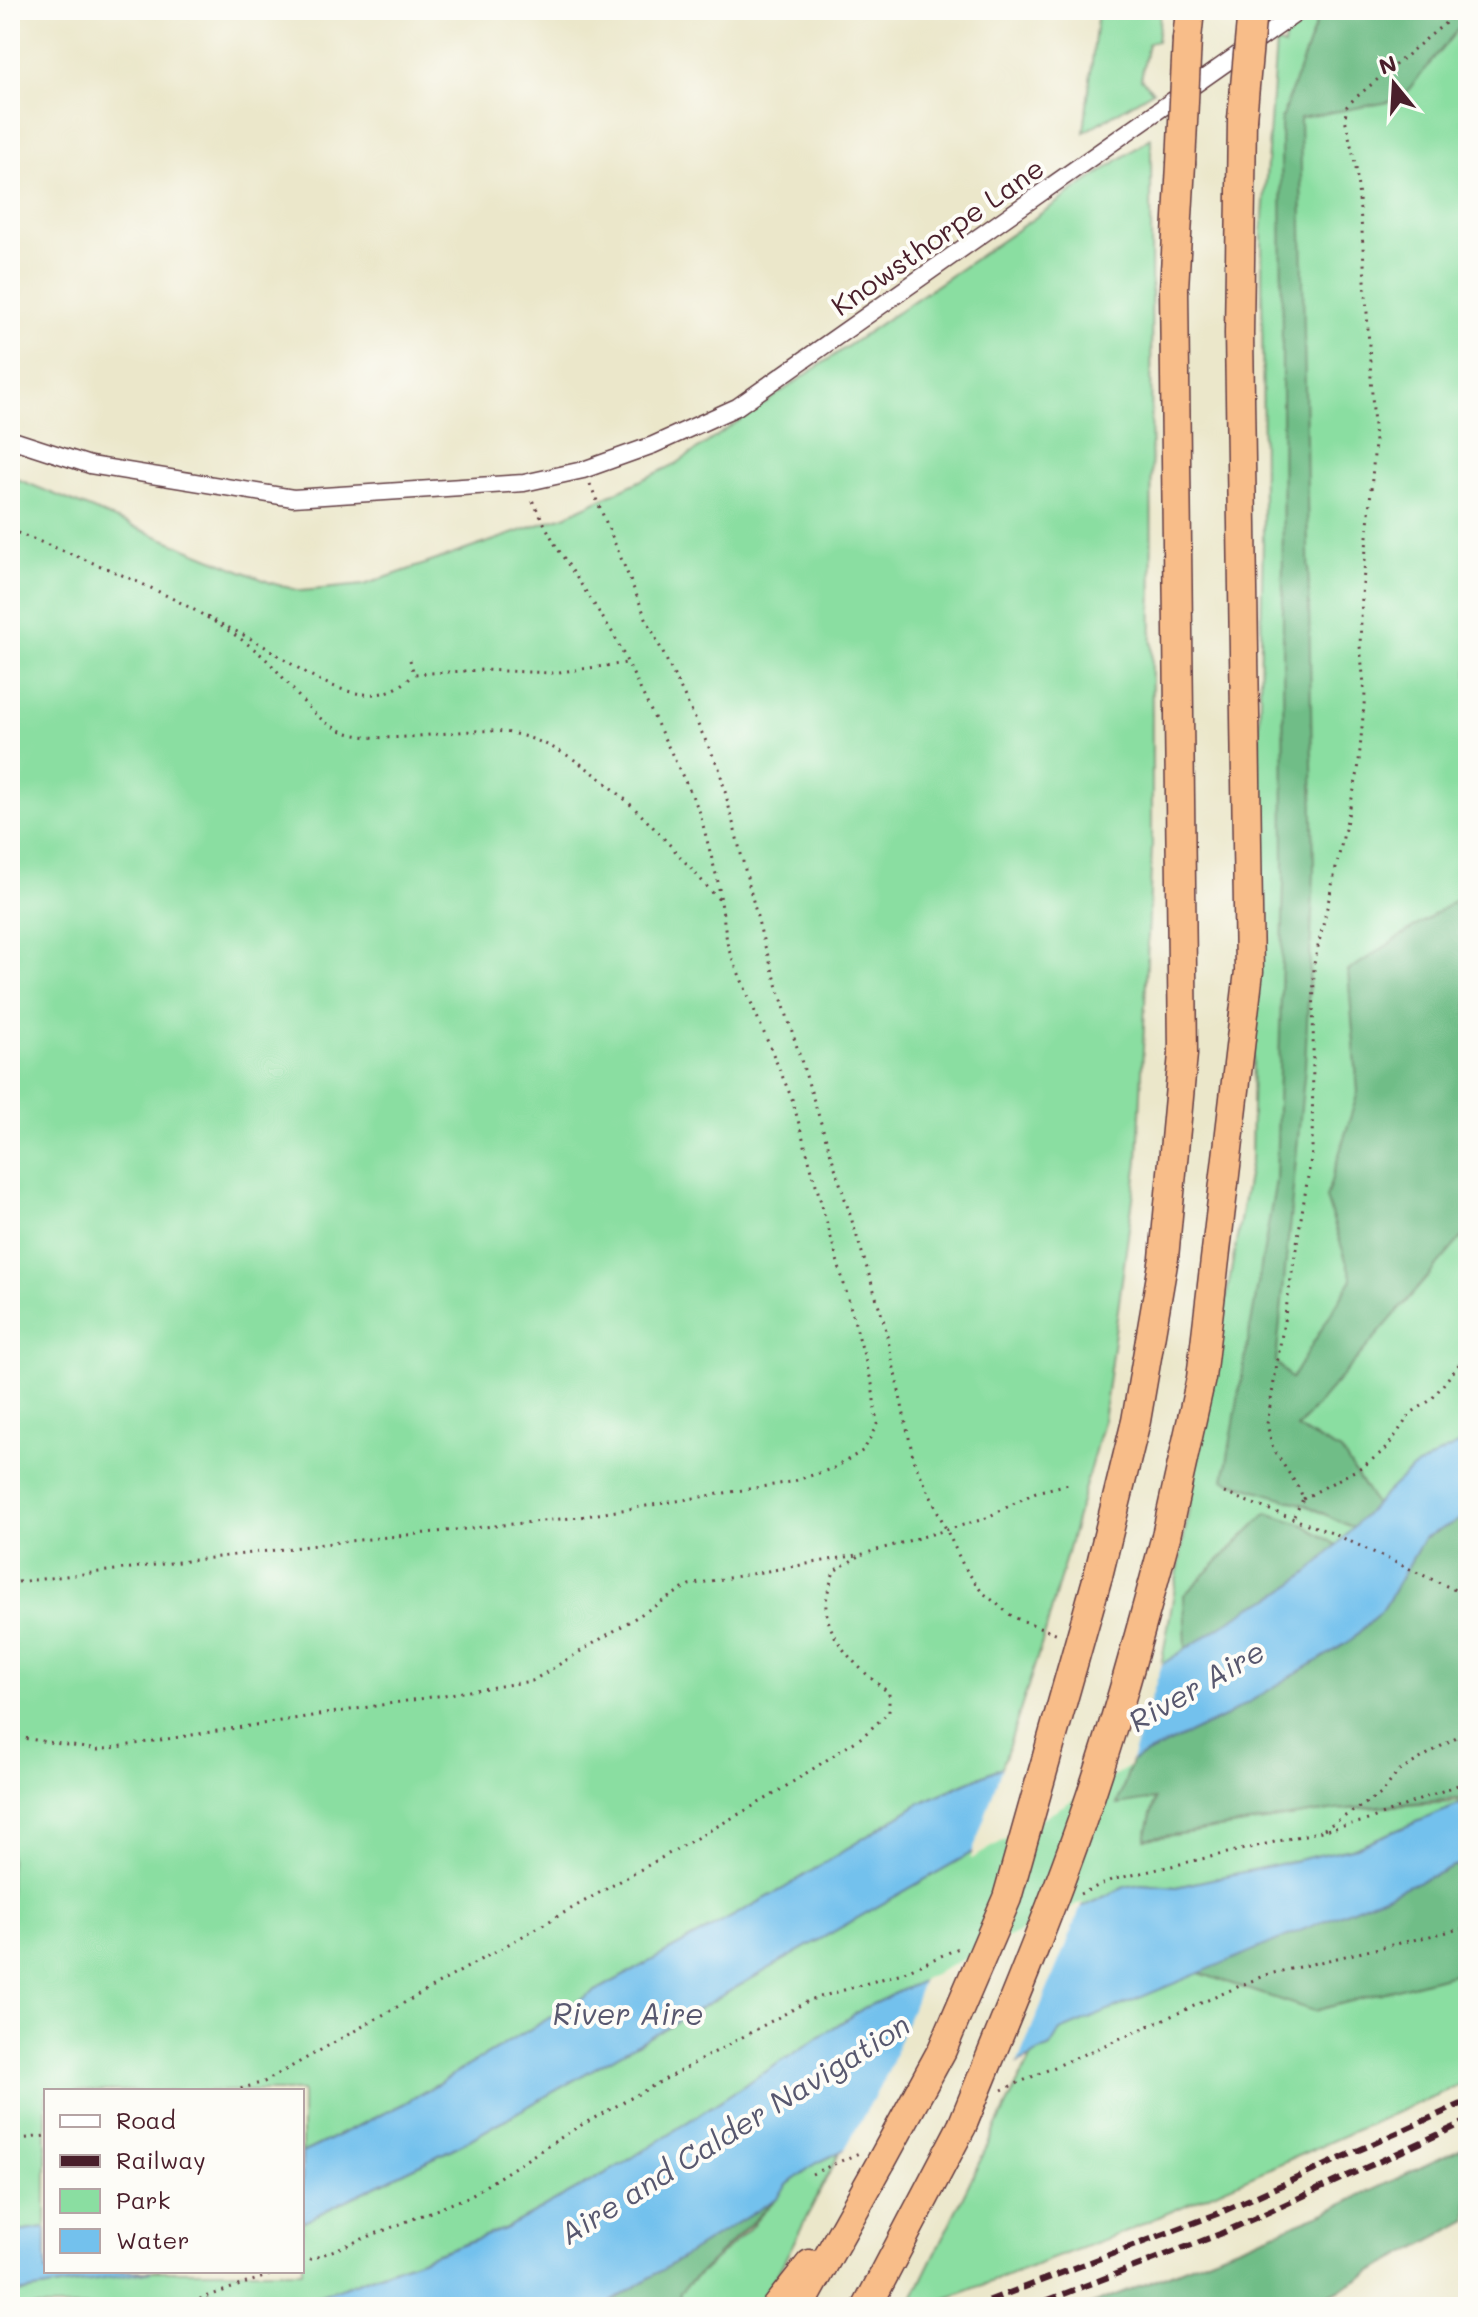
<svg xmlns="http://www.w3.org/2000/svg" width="1478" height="2317" viewBox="0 0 1478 2317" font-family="Mali,sans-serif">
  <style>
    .green { fill: #8adea1; stroke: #6a7e66; stroke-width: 2 }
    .forest { fill: #6fbd87; stroke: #5c6e59; stroke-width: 2 }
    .water { fill: #73c1ed; stroke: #5e708c; stroke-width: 2 }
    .pier { fill: #ebe7ca }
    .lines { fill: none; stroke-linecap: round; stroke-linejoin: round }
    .street-casing { stroke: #623d43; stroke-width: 19 }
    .highway-casing { stroke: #623d43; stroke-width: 31 }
    .path { stroke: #623d43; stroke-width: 3; stroke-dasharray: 2 6; stroke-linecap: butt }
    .street { stroke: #fff; stroke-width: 16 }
    .highway { stroke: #f8bd89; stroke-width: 28 }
    .rail { stroke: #4a1f2b; stroke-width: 6; stroke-dasharray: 12 6; stroke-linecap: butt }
    .highway-bridge-casing { stroke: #623d43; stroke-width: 31; stroke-linecap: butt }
    .highway-bridge { stroke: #f8bd89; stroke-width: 28 }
    .labels { text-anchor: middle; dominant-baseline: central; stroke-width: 8; stroke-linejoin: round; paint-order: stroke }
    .street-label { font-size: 28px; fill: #4a1f2b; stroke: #fdfcf7 }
    .water-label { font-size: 30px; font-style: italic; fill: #58586f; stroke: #fdfcf7 }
  </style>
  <rect width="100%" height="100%" fill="#fdfcf7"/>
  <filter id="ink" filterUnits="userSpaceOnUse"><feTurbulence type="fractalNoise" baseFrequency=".0125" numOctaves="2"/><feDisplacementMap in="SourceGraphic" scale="16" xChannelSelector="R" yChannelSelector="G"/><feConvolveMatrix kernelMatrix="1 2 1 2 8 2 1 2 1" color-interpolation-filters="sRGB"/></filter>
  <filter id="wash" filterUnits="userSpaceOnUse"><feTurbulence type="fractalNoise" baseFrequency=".006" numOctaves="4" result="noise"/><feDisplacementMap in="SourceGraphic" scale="32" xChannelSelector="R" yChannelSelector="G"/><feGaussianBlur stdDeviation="1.8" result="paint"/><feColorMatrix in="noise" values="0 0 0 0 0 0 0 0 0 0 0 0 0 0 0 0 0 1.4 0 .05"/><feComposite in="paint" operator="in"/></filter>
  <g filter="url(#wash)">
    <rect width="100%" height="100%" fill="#ebe7ca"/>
    <g class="green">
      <path d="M1098,10H1161L1157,41L1148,43L1141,79L1153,91L1084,132Z"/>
      <path d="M1288,10H1468V1487L1161,1666L1251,1159L1263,538L1262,231L1276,43L1284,46Z"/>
      <path d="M1151,138L1152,846L1138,1161L1103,1421L1046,1630L1002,1767L920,1803L783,1889L590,1994L403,2104L302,2153V2091H46V2228L10,2233V476L271,583L301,591L364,585L567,515L676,464Z"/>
      <path d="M1132,1761L1117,1805L1155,1798L1146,1839L1336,1810L1468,1801L1356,1847L1176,1887L1141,1884L1125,1887L864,2008L621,2165L504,2229L288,2307H10V2294L152,2271H302V2222L462,2144Z"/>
      <path d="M1468,1970V2081L1129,2230L924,2307H909L1031,2056L1050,2047L1059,2031L1196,1972L1314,2011Z"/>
      <path d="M840,2152L778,2273L755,2307H677L680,2292L748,2230L788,2184L813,2165Z"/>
    </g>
    <g class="forest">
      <path d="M1321,10H1468V17L1400,100L1300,118L1314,871L1305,1067L1276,1362L1291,1379L1352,1279L1326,1198L1358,1092L1348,971L1468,892V1230L1297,1428L1341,1451L1375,1504L1355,1529L1308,1506L1224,1480L1276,1180L1284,881L1281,119Z"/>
      <path d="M1267,1513L1304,1525L1340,1547L1284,1593L1251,1607L1186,1651L1184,1595Z"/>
      <path d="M1468,1515V1798L1336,1810L1145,1839L1155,1799L1117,1805L1132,1761L1226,1716L1350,1641L1384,1608L1424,1538Z"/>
      <path d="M1468,1861V1970L1314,2011L1196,1972Z"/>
      <path d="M1468,2145V2220L1335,2292L1296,2307H1085L1326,2212Z"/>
      <path d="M777,2198L680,2292L677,2307H603Z"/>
    </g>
    <g class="water">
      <path d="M1468,1440V1515L1424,1538L1384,1608L1350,1641L1226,1716L1132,1761L462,2144L302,2222V2153L403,2104L590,1994L783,1889L920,1803L1002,1767L1251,1607C1319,1581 1351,1522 1404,1476C1422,1461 1447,1451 1468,1440Z"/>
      <path d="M1468,1801V1861L1060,2031L1050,2047L813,2165L788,2184L777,2198L603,2307H288L504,2229L621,2165L864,2008L1125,1887L1141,1884L1176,1887L1356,1847Z"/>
      <path d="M46,2228V2271H152L10,2294V2233Z"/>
    </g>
    <g class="pier">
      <path d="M1163,1661L1129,1767L970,1860L1004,1761Z"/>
      <path d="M1083,1902L1015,2069L841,2156L888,2072L923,1979Z"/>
    </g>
  </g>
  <g filter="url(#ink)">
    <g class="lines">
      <g class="street-casing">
        <path id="street" d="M10,439L90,465L293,498L524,483L583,470L653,445L737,407L1301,10"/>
      </g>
      <g class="highway-casing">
        <g id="highway">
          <path d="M1187,39L1190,10"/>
          <path d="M1166,1536L1201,1378L1249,971L1239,334L1242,119"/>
          <path d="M1098,1576L1136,1421L1164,1258L1183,1054L1174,289L1181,164"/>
          <path d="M776,2307L810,2264"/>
          <path d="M800,2307L881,2162"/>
          <path d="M867,2307L962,2126"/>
        </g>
      </g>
      <g class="path">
        <path d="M590,484L646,618L719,768L763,940L884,1322L914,1461L963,1565L981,1591L1013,1617L1058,1634"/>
        <path d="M10,530C91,562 192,598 259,653C288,677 303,712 337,729C381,749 448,728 494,731C586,737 663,839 721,902"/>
        <path d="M207,617C226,627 248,636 267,648C308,675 372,721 414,674"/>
        <path d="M410,660L414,674L482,670L552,673L627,663"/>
        <path d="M1224,1493L1332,1533L1468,1596"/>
        <path d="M1303,1499L1365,1465L1386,1449L1411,1413L1431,1400L1468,1353"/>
        <path d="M1294,1516L1303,1499L1300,1490L1273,1449L1267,1424L1312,1152L1314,964L1358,772L1365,694L1360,646L1362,595L1375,443L1362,231L1356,168L1345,118L1347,106L1354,99L1461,10"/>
        <path d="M10,1583L340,1542L580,1517L791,1482L834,1468L864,1450L877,1424L872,1384L792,1099L728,948L718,882L699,810L614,635L556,546L531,498"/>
        <path d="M10,1736L98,1750L532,1681L689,1585L863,1554L984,1519L1036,1492L1073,1483"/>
        <path d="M1324,1829L1381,1794L1398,1772L1468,1730"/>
        <path d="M1080,1894L1111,1880L1365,1821L1468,1781"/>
        <path d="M1002,2090L1265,1975L1468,1927"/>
        <path d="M233,2091L264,2082L771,1796L862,1737L889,1712V1693C863,1672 829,1644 826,1608C825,1597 831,1582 834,1571L861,1555"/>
        <path d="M10,2140L46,2136"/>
        <path d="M812,2174L859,2153"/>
        <path d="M302,2263L468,2197L576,2128L810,2000L902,1973L959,1948"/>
        <path d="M177,2307L281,2271"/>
      </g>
      <use href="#street" class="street"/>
      <use href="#highway" class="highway"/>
      <g class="rail">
        <path d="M972,2307L1217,2214L1468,2101"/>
        <path d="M1030,2307L1220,2234L1468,2121"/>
      </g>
      <g class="highway-bridge-casing">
        <g id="highway-bridge">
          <path d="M1242,119L1252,10"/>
          <path d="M1181,164L1187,39"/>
          <path d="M962,2126C1003,2025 1046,1924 1082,1821C1115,1727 1140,1632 1166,1536"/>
          <path d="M881,2162L942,2050L1007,1898L1098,1576"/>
        </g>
      </g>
      <use href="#highway-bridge" class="highway-bridge"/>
    </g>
  </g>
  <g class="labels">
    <g class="street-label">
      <text transform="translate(937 236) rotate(-35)">Knowsthorpe Lane</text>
    </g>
    <g class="water-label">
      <text transform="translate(1196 1685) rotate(-30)">River Aire</text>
      <text x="628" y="2013">River Aire</text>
      <text transform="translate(734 2128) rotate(-32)">Aire and Calder Navigation</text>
    </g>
  </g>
  <rect width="1478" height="2317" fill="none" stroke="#fdfcf7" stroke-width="40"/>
  <rect x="44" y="2089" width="260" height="184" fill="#fdfcf7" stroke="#b5a4a5" stroke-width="2"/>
  <rect x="60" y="2115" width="40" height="12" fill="#ffffff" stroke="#b5a4a5" stroke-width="2"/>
  <text x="116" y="2129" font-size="24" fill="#4a1f2b">Road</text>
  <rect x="60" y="2155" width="40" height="12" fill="#4a1f2b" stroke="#b5a4a5" stroke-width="2"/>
  <text x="116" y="2169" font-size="24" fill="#4a1f2b">Railway</text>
  <rect x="60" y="2189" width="40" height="24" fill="#8adea1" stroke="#b5a4a5" stroke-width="2"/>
  <text x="116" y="2209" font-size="24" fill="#4a1f2b">Park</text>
  <rect x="60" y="2229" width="40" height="24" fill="#73c1ed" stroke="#b5a4a5" stroke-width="2"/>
  <text x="116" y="2249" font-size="24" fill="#4a1f2b">Water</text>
  <g transform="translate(1394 84) rotate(342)" stroke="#fdfcf7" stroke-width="6" paint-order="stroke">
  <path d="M0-6L14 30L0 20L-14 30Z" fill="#4a1f2b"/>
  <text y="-12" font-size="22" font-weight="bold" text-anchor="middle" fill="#4a1f2b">N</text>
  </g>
</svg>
